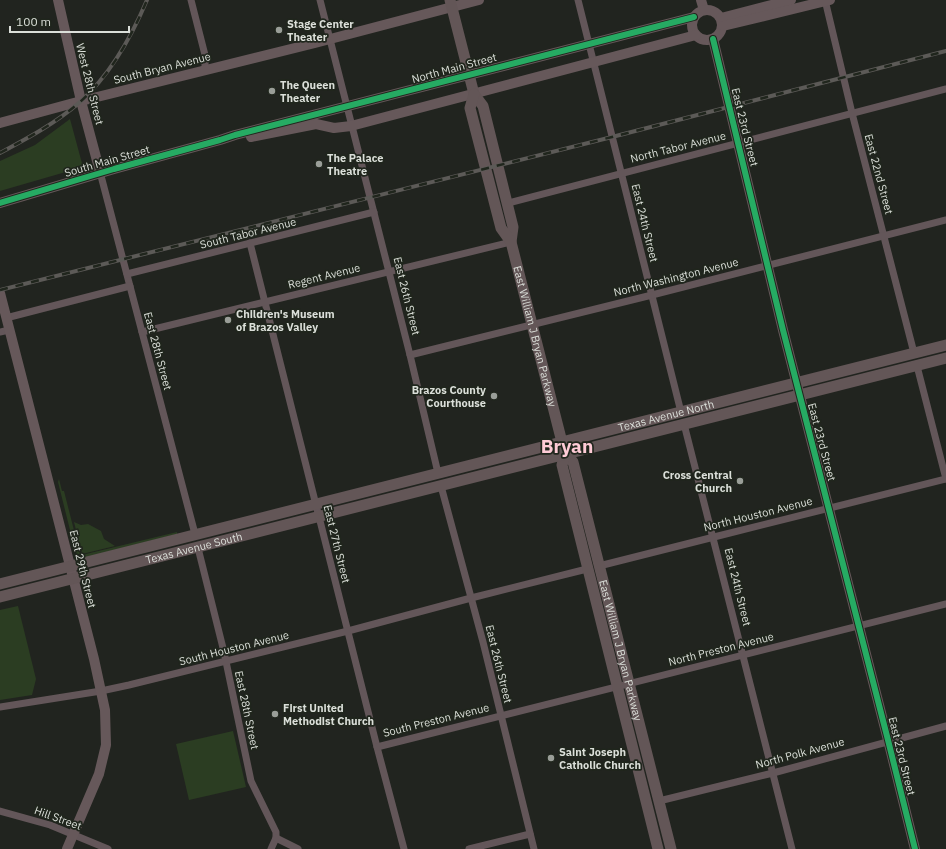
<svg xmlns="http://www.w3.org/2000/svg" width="946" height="849" viewBox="0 0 946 849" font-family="'IBM Plex Sans',sans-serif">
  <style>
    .green { fill: #2b3d22 }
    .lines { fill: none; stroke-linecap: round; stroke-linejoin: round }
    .street { stroke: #635659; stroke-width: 7 }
    .secondary { stroke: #66585a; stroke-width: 10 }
    .primary { stroke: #635657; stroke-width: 11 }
    .rail-casing { stroke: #5c5a57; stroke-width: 4 }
    .rail { stroke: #20261d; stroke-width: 2.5; stroke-dasharray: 8; stroke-linecap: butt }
    .cycleway-casing { stroke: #20261d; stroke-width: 8 }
    .cycleway { stroke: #26ab63; stroke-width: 6 }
    .poi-dot { fill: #9a9e98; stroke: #20261d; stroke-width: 1.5 }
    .labels { text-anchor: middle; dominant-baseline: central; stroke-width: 3.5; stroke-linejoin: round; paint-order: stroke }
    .poi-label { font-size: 11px; font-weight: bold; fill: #dbdfd9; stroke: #20261d; text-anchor: start }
    .street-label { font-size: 11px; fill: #dbdfd9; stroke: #20261d }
    .town-label { font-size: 19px; font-weight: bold; fill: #fecbd6; stroke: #20261d }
  </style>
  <rect width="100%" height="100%" fill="#21241f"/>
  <g class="green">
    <path d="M70,119L83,167L0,191V161L35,145Z"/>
    <path d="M59,479L62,491H64L80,554H76L58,482Z"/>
    <path d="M74,522L81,525L88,524L101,531L104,539L115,546L82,554Z"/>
    <path d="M177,532V534L83,558V556L86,554Z"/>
    <path d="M18,606L36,679L32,695L0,700V610Z"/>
    <path d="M233,731L246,787L189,800L176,744Z"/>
  </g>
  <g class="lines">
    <g class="street">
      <path d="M191,0L205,55V70"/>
      <path d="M320,0L410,355L438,473"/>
      <path d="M578,0L681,412"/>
      <path d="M825,0L852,113L914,353"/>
      <path d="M100,172L195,534"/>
      <path d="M508,203L946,89"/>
      <path d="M250,243L377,747L404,849"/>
      <path d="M127,274L374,212"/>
      <path d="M6,318L130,286"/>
      <path d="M0,332L9,330"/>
      <path d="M142,332L511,242"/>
      <path d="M410,355L652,295L946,220"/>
      <path d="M917,366L946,479"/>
      <path d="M684,424L792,849"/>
      <path d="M441,486L483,642L534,849"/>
      <path d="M198,548L224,652L251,781L276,832V838L271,849"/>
      <path d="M599,566L714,537L946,479"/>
      <path d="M0,707L101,691L129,685L348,631L471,598L587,569"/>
      <path d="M377,747L946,604"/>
      <path d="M659,801L773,773L946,726"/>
      <path d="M0,811L50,825L108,849"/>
      <path d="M276,838L298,849"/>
      <path d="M469,849L530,834"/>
    </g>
    <g class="secondary">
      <path d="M58,0L81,101L100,172"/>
      <path d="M701,0L704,10"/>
      <circle cx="707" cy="25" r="15"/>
      <path d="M721,18L791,0"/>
      <path d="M723,26L830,0"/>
      <path d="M713,39L783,330L888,740L915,849"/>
      <path d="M0,123L81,101L315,43L479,0"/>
      <path d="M251,137L316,124L334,128L351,126L696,35"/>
      <path d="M0,203L114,169L220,140L235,135L694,17"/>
      <path d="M0,293L94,659L105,710L106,745L99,774L67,849"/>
    </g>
    <g class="primary">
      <path d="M450,0L474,94L483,106L513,227L511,242"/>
      <path id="s1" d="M474,94L470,108L501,228L511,242L565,454L573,462L671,849"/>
      <path d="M565,454L562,465L658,849"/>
      <path id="s2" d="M0,584L946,345"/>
      <path id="s3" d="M0,597L946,358"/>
    </g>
    <g class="rail-casing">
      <g id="rail">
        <path d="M0,153C28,138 56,123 80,102C111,74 131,38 147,0"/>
        <path d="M0,290L612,137L946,51"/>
      </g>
    </g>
    <use href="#rail" class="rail"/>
    <g class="cycleway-casing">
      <g id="cycleway">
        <path d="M713,39L783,330L888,740L915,849"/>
        <path d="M0,203L114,169L220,140L235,135L694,17"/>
      </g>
    </g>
    <use href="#cycleway" class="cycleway"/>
  </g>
  <g class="poi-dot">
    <circle cx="279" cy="30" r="4"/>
    <circle cx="272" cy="91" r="4"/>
    <circle cx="319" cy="164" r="4"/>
    <circle cx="228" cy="320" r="4"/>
    <circle cx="494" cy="396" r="4"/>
    <circle cx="740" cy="481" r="4"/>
    <circle cx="275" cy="714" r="4"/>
    <circle cx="551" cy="758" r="4"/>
  </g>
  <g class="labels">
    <g class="poi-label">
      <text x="287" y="24">Stage Center<tspan x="287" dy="13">Theater</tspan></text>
      <text x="280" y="85">The Queen<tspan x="280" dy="13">Theater</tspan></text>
      <text x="327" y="158">The Palace<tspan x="327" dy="13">Theatre</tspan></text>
      <text x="236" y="314">Children's Museum<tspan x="236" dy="13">of Brazos Valley</tspan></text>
      <text x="486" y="390" text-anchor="end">Brazos County<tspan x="486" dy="13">Courthouse</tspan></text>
      <text x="732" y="475" text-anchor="end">Cross Central<tspan x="732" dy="13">Church</tspan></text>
      <text x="283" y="708">First United<tspan x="283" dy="13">Methodist Church</tspan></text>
      <text x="559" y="752">Saint Joseph<tspan x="559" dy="13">Catholic Church</tspan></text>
    </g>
    <g class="street-label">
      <text transform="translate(162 68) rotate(-14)">South Bryan Avenue</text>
      <text transform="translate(454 68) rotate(-15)">North Main Street</text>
      <text transform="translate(90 84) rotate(76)">West 28th Street</text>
      <text transform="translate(745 127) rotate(76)">East 23rd Street</text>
      <text transform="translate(678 147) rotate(-14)">North Tabor Avenue</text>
      <text transform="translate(107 161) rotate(-16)">South Main Street</text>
      <text transform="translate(879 174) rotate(75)">East 22nd Street</text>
      <text transform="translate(645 223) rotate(76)">East 24th Street</text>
      <text transform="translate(248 233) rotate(-14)">South Tabor Avenue</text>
      <text transform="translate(324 276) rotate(-14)">Regent Avenue</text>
      <text transform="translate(676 277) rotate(-14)">North Washington Avenue</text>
      <text transform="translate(407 296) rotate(76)">East 26th Street</text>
      <text stroke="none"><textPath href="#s1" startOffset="253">East William J Bryan Parkway</textPath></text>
      <text transform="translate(158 351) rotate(75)">East 28th Street</text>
      <text stroke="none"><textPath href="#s2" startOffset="687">Texas Avenue North</textPath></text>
      <text transform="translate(822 442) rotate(75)">East 23rd Street</text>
      <text transform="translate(758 514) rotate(-14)">North Houston Avenue</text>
      <text transform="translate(337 544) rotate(76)">East 27th Street</text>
      <text stroke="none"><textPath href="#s3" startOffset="200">Texas Avenue South</textPath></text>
      <text transform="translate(83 569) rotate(76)">East 29th Street</text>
      <text transform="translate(738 587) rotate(76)">East 24th Street</text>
      <text transform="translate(234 648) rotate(-14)">South Houston Avenue</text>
      <text transform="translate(721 649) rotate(-14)">North Preston Avenue</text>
      <text stroke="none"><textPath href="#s1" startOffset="580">East William J Bryan Parkway</textPath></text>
      <text transform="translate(499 664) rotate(76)">East 26th Street</text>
      <text transform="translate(247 710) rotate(78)">East 28th Street</text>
      <text transform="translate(436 720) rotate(-14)">South Preston Avenue</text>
      <text transform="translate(800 753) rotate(-15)">North Polk Avenue</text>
      <text transform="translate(902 756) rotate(76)">East 23rd Street</text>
      <text transform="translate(58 818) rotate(20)">Hill Street</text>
    </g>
    <g class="town-label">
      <text x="567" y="446">Bryan</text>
    </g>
  </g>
  <path d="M10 26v6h119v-6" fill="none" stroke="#dbdfd9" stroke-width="2"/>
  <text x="16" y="26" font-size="12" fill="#dbdfd9" stroke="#20261d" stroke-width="3" paint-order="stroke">100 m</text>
</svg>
